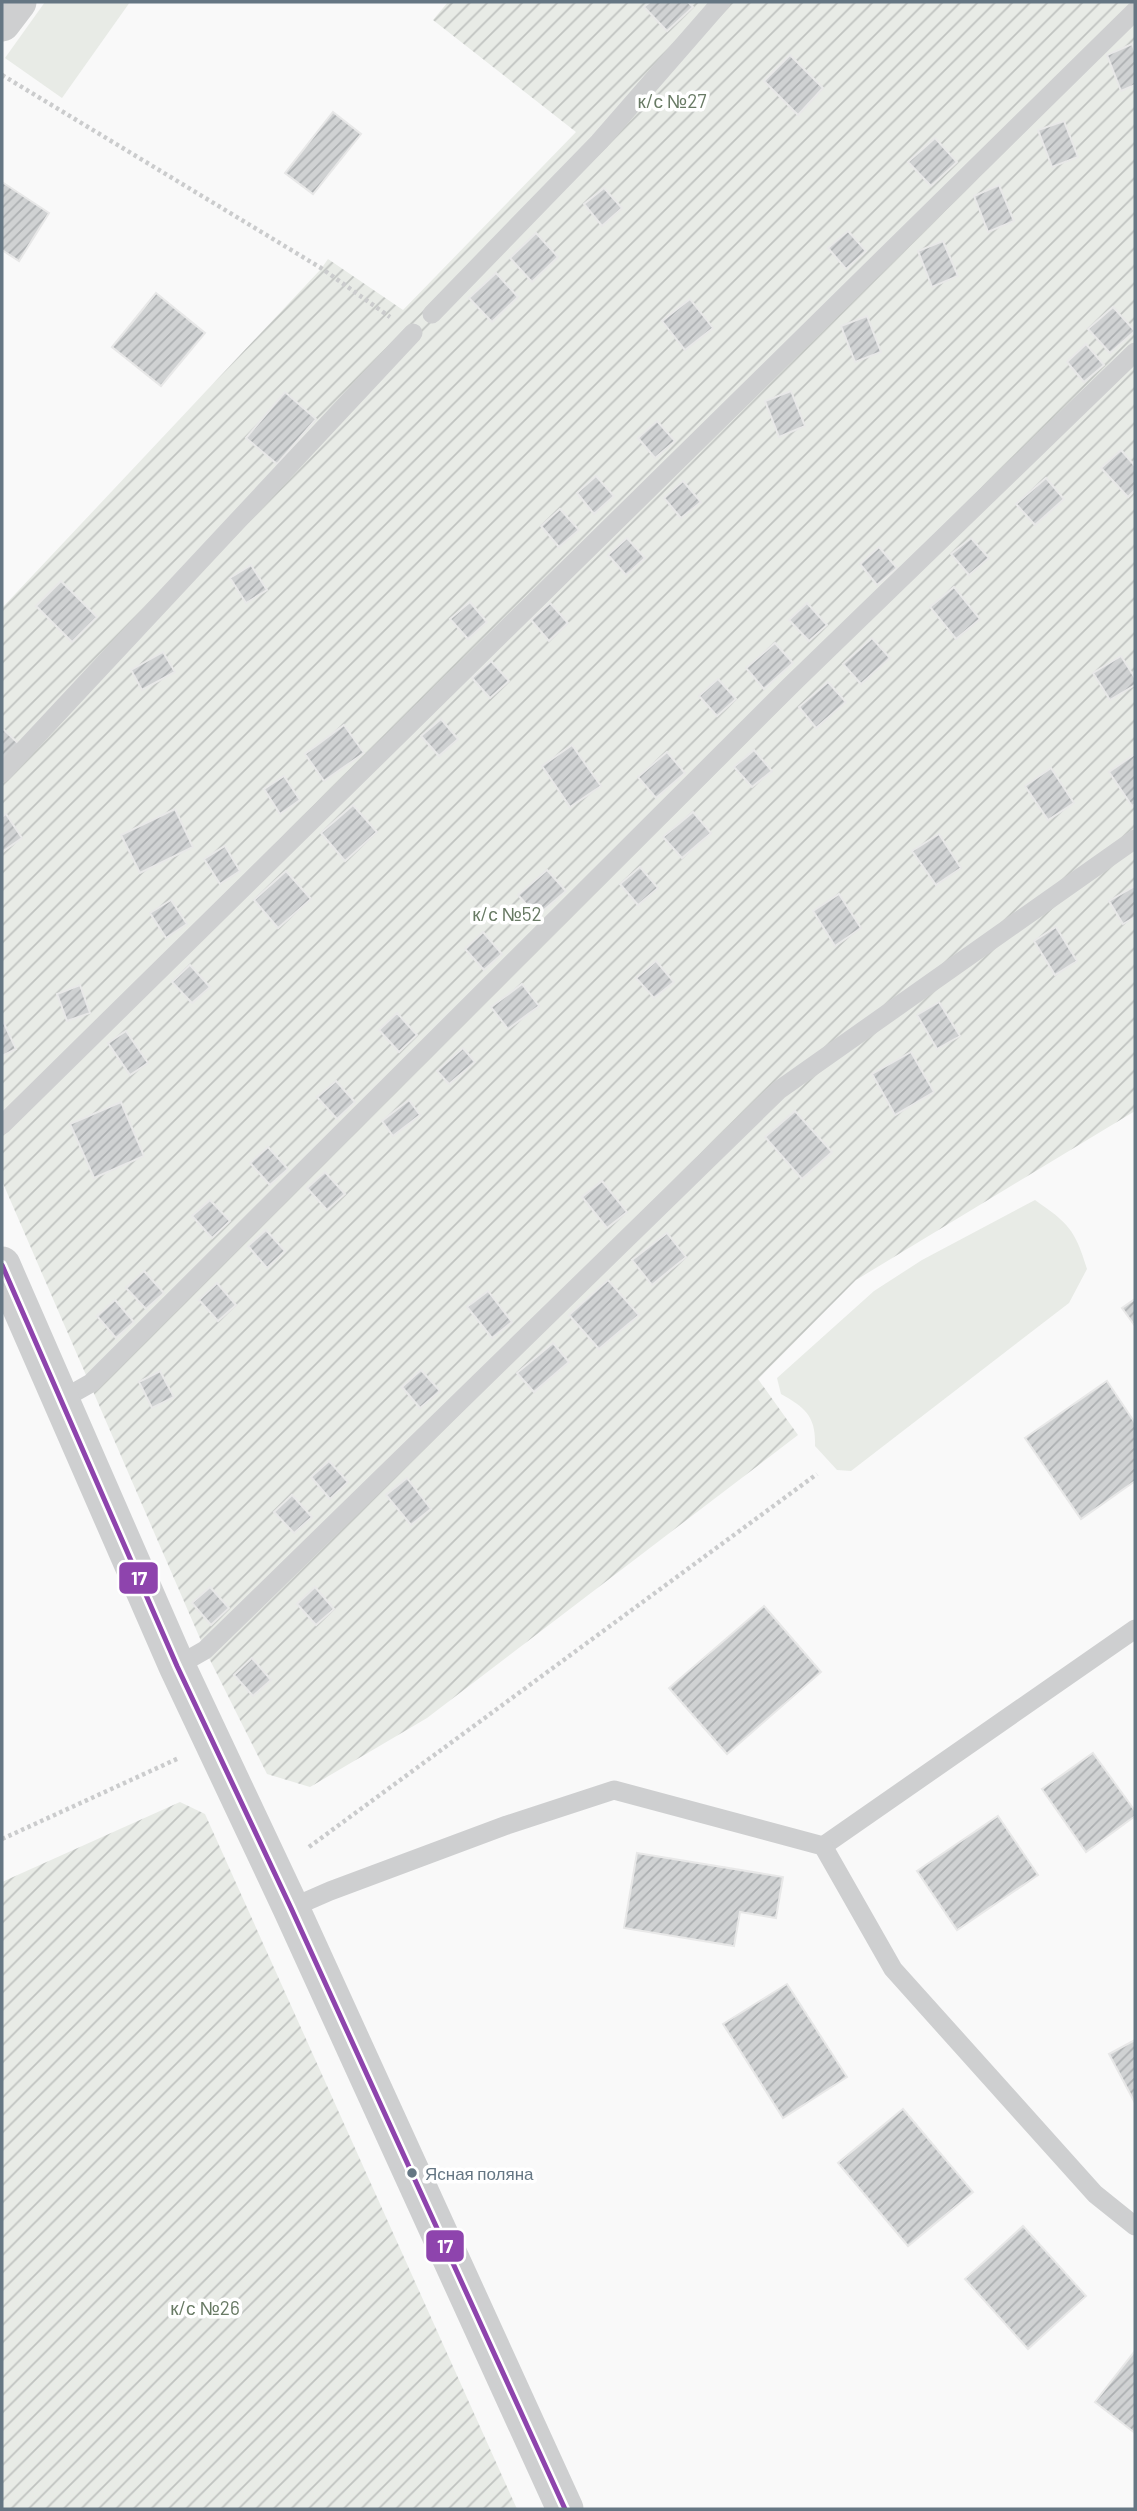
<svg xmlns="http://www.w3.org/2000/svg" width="1137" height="2511" viewBox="0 0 1137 2511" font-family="Barlow,sans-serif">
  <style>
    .green { fill: #e8ebe6 }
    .garden { fill: url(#garden-furrows) }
    .building { fill: url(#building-hatch); stroke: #e8e8e8; stroke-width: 2 }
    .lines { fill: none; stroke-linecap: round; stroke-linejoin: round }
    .path { stroke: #cbcccd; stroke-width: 4.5; stroke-dasharray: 3.5 3.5; stroke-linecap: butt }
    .service { stroke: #cecfd0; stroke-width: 19 }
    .minor { stroke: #cecfd0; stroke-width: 37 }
    .bus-1-casing { stroke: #fff; stroke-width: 10 }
    .bus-1 { stroke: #8e44ad; stroke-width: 5 }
    .bus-dot { fill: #657683; stroke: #fff; stroke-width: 2.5 }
    .labels { text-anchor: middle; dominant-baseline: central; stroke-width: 7; stroke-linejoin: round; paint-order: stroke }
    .bus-label { font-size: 17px; fill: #657683; stroke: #fff; text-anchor: start }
    .park-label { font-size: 19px; fill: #687a64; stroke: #fff }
    .line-badge { stroke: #fff; stroke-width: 2.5 }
    .badge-label { font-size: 19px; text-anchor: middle; font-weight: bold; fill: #fff }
  </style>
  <defs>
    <pattern id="garden-furrows" width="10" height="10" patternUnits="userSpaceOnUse" patternTransform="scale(1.75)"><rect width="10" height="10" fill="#e8ebe6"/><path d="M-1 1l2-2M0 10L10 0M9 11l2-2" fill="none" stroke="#c0c3c0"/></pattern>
    <pattern id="building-hatch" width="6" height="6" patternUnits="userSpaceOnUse" patternTransform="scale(1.75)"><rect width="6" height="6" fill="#d0d2d3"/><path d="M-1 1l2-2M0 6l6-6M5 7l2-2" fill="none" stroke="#acafb1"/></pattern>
  </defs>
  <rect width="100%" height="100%" fill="#f9f9f9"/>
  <g class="green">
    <path d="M45,2H130L62,98L5,58Z"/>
    <path d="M1035,1200C1068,1223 1075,1229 1087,1269L1069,1303L851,1471L837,1470L815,1446C816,1417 806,1408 781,1394L777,1378L874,1291L922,1260Z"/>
  </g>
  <g class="garden">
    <path d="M448,2H1135V1111L856,1280L758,1379L798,1435L427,1718L310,1787L267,1774L205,1650L2,1181V608L321,269L328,259L403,310L576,132L433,20Z"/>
    <path d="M180,1802L205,1814L517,2509H2V1882Z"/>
  </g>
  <g class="building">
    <path d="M650,2H688L693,7L667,31L644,7Z"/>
    <path d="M1132,44L1135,51V85L1121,91L1107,55Z"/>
    <path d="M790,55L823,88L798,115L764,81Z"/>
    <path d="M333,112L361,134L313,194L285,173Z"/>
    <path d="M1064,121L1078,157L1052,167L1038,130Z"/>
    <path d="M935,138L957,162L931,186L908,162Z"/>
    <path d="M2,182L49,213L19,261L2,250Z"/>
    <path d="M999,185L1014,221L988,232L974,196Z"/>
    <path d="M604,188L622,208L602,226L584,204Z"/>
    <path d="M848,231L866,251L846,269L828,248Z"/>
    <path d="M536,233L558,257L532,282L510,258Z"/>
    <path d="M943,241L958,276L932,287L918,251Z"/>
    <path d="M496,273L518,297L492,322L469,298Z"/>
    <path d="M156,293L205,333L161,386L112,347Z"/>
    <path d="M690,299L713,328L685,350L662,321Z"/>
    <path d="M1113,307L1135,331L1110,353L1088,329Z"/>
    <path d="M867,316L881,352L855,362L841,326Z"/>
    <path d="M1086,344L1104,365L1084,382L1067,362Z"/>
    <path d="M791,391L805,426L779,437L765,401Z"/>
    <path d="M285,392L316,419L277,464L246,438Z"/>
    <path d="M657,421L675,441L655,458L638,438Z"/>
    <path d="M1121,450L1135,466V490L1128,497L1101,468Z"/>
    <path d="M596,476L614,496L594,514L577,493Z"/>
    <path d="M1046,478L1064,499L1035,525L1016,504Z"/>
    <path d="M683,481L701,502L681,518L664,498Z"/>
    <path d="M560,509L579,530L559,547L541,526Z"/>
    <path d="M627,538L645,558L626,575L608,555Z"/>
    <path d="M971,538L989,558L969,575L951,554Z"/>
    <path d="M879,547L897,568L877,585L860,564Z"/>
    <path d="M251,565L267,590L246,603L230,578Z"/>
    <path d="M61,581L97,617L72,642L36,606Z"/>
    <path d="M954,587L980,619L956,639L930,607Z"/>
    <path d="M470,602L487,622L468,639L450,619Z"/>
    <path d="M550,603L568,623L549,641L531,620Z"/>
    <path d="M807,603L827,625L809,641L789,620Z"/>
    <path d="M872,638L890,658L861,684L843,664Z"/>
    <path d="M775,643L793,663L764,689L746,668Z"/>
    <path d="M163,652L175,672L142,690L131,670Z"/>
    <path d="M1121,656L1135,678V685L1110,700L1093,673Z"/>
    <path d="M491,661L509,681L490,698L472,678Z"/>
    <path d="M718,679L736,699L717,716L699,696Z"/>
    <path d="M828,682L846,702L816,728L799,707Z"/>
    <path d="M441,719L458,739L439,756L421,736Z"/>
    <path d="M344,725L364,753L324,781L305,754Z"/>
    <path d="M2,728L19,744L2,761Z"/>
    <path d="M572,745L601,786L570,807L542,766Z"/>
    <path d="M754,750L772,771L752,787L734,767Z"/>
    <path d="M667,752L685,773L656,798L638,777Z"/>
    <path d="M1135,754V804L1132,806L1109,772Z"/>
    <path d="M1051,768L1074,803L1048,820L1025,786Z"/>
    <path d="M284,776L300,800L280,814L264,789Z"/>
    <path d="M353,805L377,832L345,861L321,833Z"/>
    <path d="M175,809L193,847L140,873L121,835Z"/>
    <path d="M693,812L711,833L682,858L663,837Z"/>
    <path d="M6,814L22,838L2,852V817Z"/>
    <path d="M939,834L961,868L936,885L912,851Z"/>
    <path d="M225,846L240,871L220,884L204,859Z"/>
    <path d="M640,867L658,888L638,905L620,884Z"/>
    <path d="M547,870L566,891L537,916L518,895Z"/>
    <path d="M286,871L311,899L278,928L254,900Z"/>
    <path d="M1135,886V917L1123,924L1109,901Z"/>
    <path d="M839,894L861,928L835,946L813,911Z"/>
    <path d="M171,900L187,924L166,938L150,913Z"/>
    <path d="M1056,927L1077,961L1055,975L1034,941Z"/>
    <path d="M483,932L502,954L484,970L465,949Z"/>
    <path d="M656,961L674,982L654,998L636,978Z"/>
    <path d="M190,965L210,987L192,1003L172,982Z"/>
    <path d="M522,984L539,1006L508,1029L491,1007Z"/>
    <path d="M80,985L90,1013L67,1021L57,994Z"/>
    <path d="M939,1002L960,1036L937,1049L917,1015Z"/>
    <path d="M397,1013L417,1035L399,1052L379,1030Z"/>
    <path d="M2,1019L16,1049L2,1056Z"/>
    <path d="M126,1031L148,1063L130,1075L108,1043Z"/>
    <path d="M463,1048L475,1062L449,1084L437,1071Z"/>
    <path d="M911,1052L934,1092L895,1115L872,1074Z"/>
    <path d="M336,1081L355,1102L337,1119L317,1097Z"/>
    <path d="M409,1100L420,1115L393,1136L382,1121Z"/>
    <path d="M121,1102L144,1156L94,1178L70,1124Z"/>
    <path d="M795,1111L832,1152L802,1179L765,1137Z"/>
    <path d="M268,1147L288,1169L270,1185L250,1163Z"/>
    <path d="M325,1172L345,1194L327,1210L307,1188Z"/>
    <path d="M602,1181L627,1212L607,1228L582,1197Z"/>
    <path d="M210,1200L230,1221L212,1238L192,1216Z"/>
    <path d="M266,1230L285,1251L267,1268L248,1246Z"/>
    <path d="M667,1233L686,1257L652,1285L632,1260Z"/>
    <path d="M144,1271L164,1293L146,1309L126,1288Z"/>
    <path d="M608,1280L639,1315L599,1349L569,1315Z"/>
    <path d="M217,1283L236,1305L218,1321L199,1300Z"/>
    <path d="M488,1291L512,1322L492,1338L467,1307Z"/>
    <path d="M1135,1299V1326L1122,1308Z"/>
    <path d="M115,1300L134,1322L116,1338L97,1316Z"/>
    <path d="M553,1343L569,1362L534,1392L517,1373Z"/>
    <path d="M421,1370L440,1391L420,1408L402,1387Z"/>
    <path d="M160,1371L174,1397L152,1408L139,1382Z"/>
    <path d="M1107,1381L1135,1423V1481L1081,1519L1025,1438Z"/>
    <path d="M329,1461L348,1482L330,1499L311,1477Z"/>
    <path d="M407,1478L431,1509L411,1525L386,1495Z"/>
    <path d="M292,1495L312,1517L294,1533L274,1512Z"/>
    <path d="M210,1587L229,1608L211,1625L192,1603Z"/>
    <path d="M315,1587L334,1609L316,1625L297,1604Z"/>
    <path d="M764,1606L821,1672L727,1754L669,1688Z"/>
    <path d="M252,1658L271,1680L253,1696L234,1675Z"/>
    <path d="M1093,1753L1135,1811V1816L1086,1852L1042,1789Z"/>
    <path d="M998,1816L1038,1875L957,1930L917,1871Z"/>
    <path d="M637,1853L783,1877L776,1918L740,1912L734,1946L624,1928Z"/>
    <path d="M787,1984L847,2077L783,2118L723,2024Z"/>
    <path d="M1135,2040V2103L1109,2054Z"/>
    <path d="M903,2109L973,2192L908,2246L838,2163Z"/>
    <path d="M1023,2226L1086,2296L1028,2349L965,2279Z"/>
    <path d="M1135,2351V2433L1095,2402Z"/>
  </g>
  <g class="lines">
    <g class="path">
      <path d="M2,75L321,268L390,317"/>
      <path d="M2,1839L179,1758"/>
      <path d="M309,1847L817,1474"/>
    </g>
    <g class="service">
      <path d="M432,314L599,142L721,2"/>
      <path d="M2,773L413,333"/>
      <path d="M2,1125L1135,11"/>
      <path d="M61,1400L91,1383L790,686L1135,352"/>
      <path d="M177,1666L205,1650L779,1090L1135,839"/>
      <path d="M823,1846L1135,1629"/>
      <path d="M291,1908L330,1891L507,1825L614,1790L823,1846L893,1969L1095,2194L1135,2226"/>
    </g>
    <g class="minor">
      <path d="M2,23L18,2"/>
      <path d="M2,1265L177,1666L291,1908L565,2509"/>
    </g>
    <g class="bus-1-casing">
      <path id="bus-1" d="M2,1265L177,1666L291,1908L565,2509"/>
    </g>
    <use href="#bus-1" class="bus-1"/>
  </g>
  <circle class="bus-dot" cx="412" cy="2173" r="6"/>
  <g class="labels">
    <g class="bus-label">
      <text x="425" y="2173">Ясная поляна</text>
    </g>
    <g class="park-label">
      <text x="672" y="100">к/с №27</text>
      <text x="507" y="913">к/с №52</text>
      <text x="205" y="2307">к/с №26</text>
    </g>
  </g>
  <g class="line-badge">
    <rect x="118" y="1561" width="41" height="34" rx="7" fill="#8e44ad"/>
    <rect x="425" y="2229" width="40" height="34" rx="7" fill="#8e44ad"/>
  </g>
  <g class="badge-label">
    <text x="139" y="1585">17</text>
    <text x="445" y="2253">17</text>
  </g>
  <rect width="1137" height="2511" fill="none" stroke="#657683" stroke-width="7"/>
</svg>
